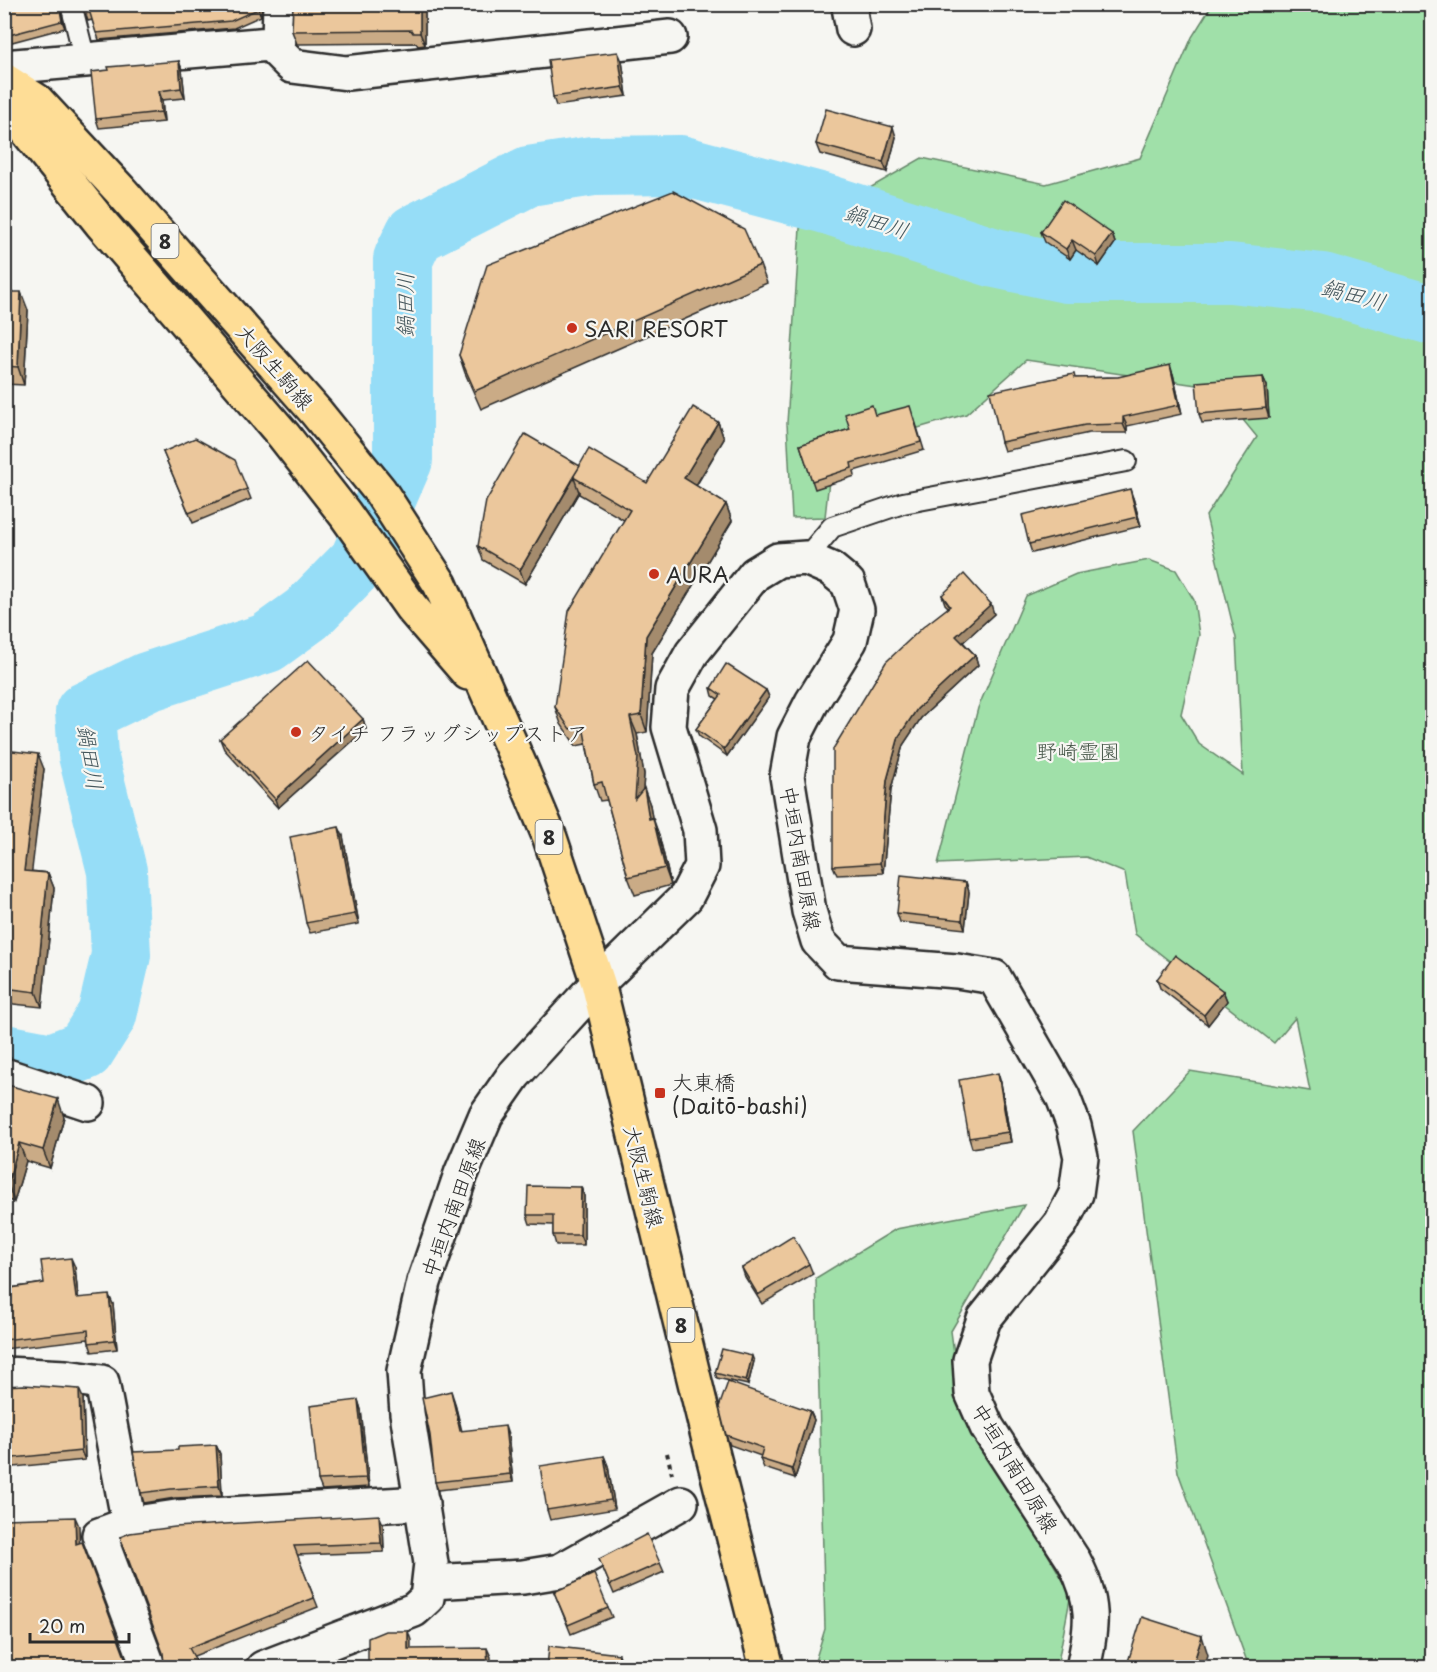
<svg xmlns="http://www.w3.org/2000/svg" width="1437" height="1672" viewBox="0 0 1437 1672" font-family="'Playpen Sans','Klee One',sans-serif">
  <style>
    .green { fill: #a0e0a9; stroke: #66866a; stroke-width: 1.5 }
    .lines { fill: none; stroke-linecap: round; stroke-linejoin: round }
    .river { stroke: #96ddf7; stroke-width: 60 }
    .lane-casing { stroke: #2b2b2b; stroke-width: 24 }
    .street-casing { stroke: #2b2b2b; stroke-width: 38 }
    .secondary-casing { stroke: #2b2b2b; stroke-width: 38 }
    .primary-casing { stroke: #2b2b2b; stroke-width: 38 }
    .path { stroke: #2b2b2b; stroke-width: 4; stroke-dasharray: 4.5 4.5; stroke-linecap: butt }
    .lane { stroke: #f6f6f2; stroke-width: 20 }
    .street { stroke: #f6f6f2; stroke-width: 33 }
    .secondary { stroke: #f6f6f2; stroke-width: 33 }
    .primary { stroke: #fedd96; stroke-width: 33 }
    .wall { fill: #caab86; stroke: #2b2b2b; stroke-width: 1.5 }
    .shaded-wall { fill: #a48b6d; stroke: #2b2b2b; stroke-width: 1.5 }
    .building { fill: #ebc79c; stroke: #2b2b2b; stroke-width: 1.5 }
    .poi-dot { fill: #c8321e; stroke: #f6f6f2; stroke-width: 2 }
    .labels { text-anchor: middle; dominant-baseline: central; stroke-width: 4.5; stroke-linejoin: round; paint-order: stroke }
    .shield { fill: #f6f6f2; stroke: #686867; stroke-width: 1.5 }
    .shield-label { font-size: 20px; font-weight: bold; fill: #2b2b2b }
    .poi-label { font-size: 21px; fill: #2b2b2b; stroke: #f6f6f2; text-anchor: start }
    .street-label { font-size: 21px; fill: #2b2b2b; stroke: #f6f6f2 }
    .park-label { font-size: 21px; fill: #48584a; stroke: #f6f6f2 }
    .water-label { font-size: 22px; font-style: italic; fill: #46585e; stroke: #f6f6f2 }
  </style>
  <rect width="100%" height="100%" fill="#f6f6f2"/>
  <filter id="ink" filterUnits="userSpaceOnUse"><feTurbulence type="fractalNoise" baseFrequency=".0167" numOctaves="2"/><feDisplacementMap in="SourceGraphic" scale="12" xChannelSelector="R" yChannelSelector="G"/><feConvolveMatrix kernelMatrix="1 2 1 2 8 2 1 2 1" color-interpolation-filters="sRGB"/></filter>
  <g filter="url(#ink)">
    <g class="green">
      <path d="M1212,5H1432V1667H1249L1178,1472L1133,1131L1190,1071L1310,1091L1295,1018L1274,1043L1135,934L1125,873L1086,857L938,864L978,708L1026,596L1076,574L1149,560L1176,570L1194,600L1199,635L1181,714L1199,744L1243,775L1236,638L1206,516L1257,437L1217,388L1026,360L966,414L832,453L825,517L792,518L787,423L800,228L922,158L1046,184L1140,158L1192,37Z"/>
      <path d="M1024,1205L951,1331L961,1406L1071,1594L1057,1667L813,1668L825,1629L816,1278L896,1229Z"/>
    </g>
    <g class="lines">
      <path class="river" d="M4,1054L52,1063L85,1050L107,1015L121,955L117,871L88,755L85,712L147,682L267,643L307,614L359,561L403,460V259L415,234L529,176L593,166L680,165L823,203L995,258L1066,273H1230L1323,283L1432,315"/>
      <g class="lane-casing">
        <g id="lane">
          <path d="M71,4L85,60"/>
          <path d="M806,558L832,527L903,503L1126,461"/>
        </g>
      </g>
      <g class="street-casing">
        <g id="street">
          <path d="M853,4L849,7L853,29"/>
          <path d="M270,44L292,66L347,73L670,37"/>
          <path d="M4,67L270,44L279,40L280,4"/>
          <path d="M4,1075L88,1103"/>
          <path d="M4,1374L66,1377L102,1382L129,1524"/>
          <path d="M431,1582L523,1577L560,1571L681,1503"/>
          <path d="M149,1668L99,1535L129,1524L176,1517L422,1503"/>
        </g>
      </g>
      <g class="secondary-casing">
        <path id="secondary" d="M263,1668L414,1610L427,1598L431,1563L407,1413L404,1371L424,1282L444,1224L461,1174L486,1115L514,1075L598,983L686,897L702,866L700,830L669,727L672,689L692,653L755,574L778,560L806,558L831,569L848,583L857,610L850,641L812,702L794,737L787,776L809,911L818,941L838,962L957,971L994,977L1063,1097L1074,1126L1081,1157L1076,1194L1061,1223L984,1319L970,1360L972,1393L987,1427L1074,1561C1095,1601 1093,1625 1083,1668"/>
      </g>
      <g class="primary-casing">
        <g id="primary">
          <path d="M4,80L37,101L120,190L316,412L380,491L440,584L520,766L550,838L598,983L709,1440L767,1668"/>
          <path d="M4,102L101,223L284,436L345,514L411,607L468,673"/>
        </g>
      </g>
      <path class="path" d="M667,1453L672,1474"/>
      <use href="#lane" class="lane"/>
      <use href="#street" class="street"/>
      <use href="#secondary" class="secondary"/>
      <use href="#primary" class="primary"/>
    </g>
    <g class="wall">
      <path d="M60,4L65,28L12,42L9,35Z"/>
      <path d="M82,4H262L261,16L234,28L99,40L92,20L88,21Z"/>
      <path d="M293,4H425V45L418,46L416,43L297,44L292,31Z"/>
      <path d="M179,61L182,70L185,98L162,100L164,122L99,128L96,119Z"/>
      <path d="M622,61L627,96L556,106L553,97Z"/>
      <path d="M896,137L887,172L820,154L816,144Z"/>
      <path d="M1041,232L1112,234L1115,243L1099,266L1076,250L1070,259L1045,242Z"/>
      <path d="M4,233L10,246L4,249Z"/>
      <path d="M760,265L767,283L481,409L465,373L459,355Z"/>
      <path d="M4,292L28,310L24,385L4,384Z"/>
      <path d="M1173,374L1182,414L1127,426V433H1089L1004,451L1001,442L1076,378L1118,377Z"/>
      <path d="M1263,377L1267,386L1269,418L1202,423L1199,414Z"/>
      <path d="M913,414L924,450L854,471L855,476L815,489L800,445L850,429L876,415Z"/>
      <path d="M718,422L724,439L696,486L726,504L732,521L652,653L647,732L637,734L644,774L643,788L650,805L652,818L659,835L671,885L635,895L628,877L607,800L600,801L594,784L586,744L576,746L561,724L555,707L624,520L579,494V492L525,584L483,560L478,546L580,466L647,483Z"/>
      <path d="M163,452L247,489L251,499L193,523Z"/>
      <path d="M1133,498L1141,526L1032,553L1029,544Z"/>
      <path d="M942,595L994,614L963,642L975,655L978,665L921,718L903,745L891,789L883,873L837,875L833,866L948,607L945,604Z"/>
      <path d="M711,688L766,690L769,697L727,756L699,736L696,729L718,699L713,696Z"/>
      <path d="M363,719L366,729L278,808L224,749L220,739Z"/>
      <path d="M4,750L44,769L31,871L48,873L54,888L42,1007L4,1003Z"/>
      <path d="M343,836L359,924L310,933L306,923Z"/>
      <path d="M966,882L969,892L965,929L900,922L897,913Z"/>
      <path d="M1157,979L1223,991L1227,1001L1208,1025L1160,988Z"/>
      <path d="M1001,1083L1011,1142L972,1148L969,1138Z"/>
      <path d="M4,1084L64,1117L50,1168L26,1161L14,1202L4,1199Z"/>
      <path d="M581,1187L584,1196V1245H556L553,1235V1225L530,1224L527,1215Z"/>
      <path d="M809,1264L813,1274L762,1304L745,1277L742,1268Z"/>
      <path d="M75,1267L78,1298L113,1304L117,1349L92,1352L88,1339L4,1349V1289L44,1283Z"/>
      <path d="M754,1361L748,1385L717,1378L715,1373Z"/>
      <path d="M4,1386L83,1398L85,1460L4,1468Z"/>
      <path d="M358,1400L361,1410L369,1487L322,1490L318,1480Z"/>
      <path d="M454,1400L461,1431L508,1435L513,1482L438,1490L435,1482Z"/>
      <path d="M810,1411L814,1420L795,1478L764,1468L760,1459L761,1456L730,1445L726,1435Z"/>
      <path d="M216,1445L220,1454L222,1496L175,1498L144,1503L141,1493L178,1450Z"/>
      <path d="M604,1456L608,1466L615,1509L550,1520L547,1510Z"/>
      <path d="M383,1524L384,1552L297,1555L318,1607L194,1656L164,1663L163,1653L120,1537Z"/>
      <path d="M599,1559L660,1563L664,1572L614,1594Z"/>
      <path d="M554,1592L608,1608L612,1617L571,1634Z"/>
    </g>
    <g class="shaded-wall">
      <path d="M59,4H60L65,28L62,21Z"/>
      <path d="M259,4H262L261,16L258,9Z"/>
      <path d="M420,4H425V45L420,33Z"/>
      <path d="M618,52L622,61L627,96L623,87Z"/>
      <path d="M179,61L182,70L185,98L181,88Z"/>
      <path d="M159,91L162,100L164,122L161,112Z"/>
      <path d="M893,127L896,137L887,172L883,162Z"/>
      <path d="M1112,234L1115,243L1099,266L1096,256Z"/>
      <path d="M1072,240L1076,250L1070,259L1066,249Z"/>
      <path d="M21,292L28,310L24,385L18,367Z"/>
      <path d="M1170,365L1173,374L1182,414L1179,405Z"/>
      <path d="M1263,377L1267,386L1269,418L1266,408Z"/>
      <path d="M1123,417L1127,426V433L1123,424Z"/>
      <path d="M718,422L724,439L690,495L684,478Z"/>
      <path d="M574,478L579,492L525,584L520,570Z"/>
      <path d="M1130,489L1133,498L1141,526L1137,517Z"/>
      <path d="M726,504L732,521L652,653L647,732L641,715L646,636Z"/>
      <path d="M991,604L994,614L960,645L956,636Z"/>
      <path d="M975,655L978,665L921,718L903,745L891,789L883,873L880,863L887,780L899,736L917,709Z"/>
      <path d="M766,690L769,697L727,756L724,749Z"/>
      <path d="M630,717L637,734L644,774L641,816L635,799Z"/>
      <path d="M363,719L366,729L278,808L275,799Z"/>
      <path d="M38,754L44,769L30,886L24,871Z"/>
      <path d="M644,788L650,805L655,836L649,819Z"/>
      <path d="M653,818L659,835L671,885L665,868Z"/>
      <path d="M339,827L343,836L359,924L355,914Z"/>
      <path d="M48,873L54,888L42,1007L36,992Z"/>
      <path d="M966,882L969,892L965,929L962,920Z"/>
      <path d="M1223,991L1227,1001L1208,1025L1204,1015Z"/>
      <path d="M998,1073L1001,1083L1011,1142L1008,1132Z"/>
      <path d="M58,1099L64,1117L50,1168L43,1150Z"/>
      <path d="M19,1143L26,1161L14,1202L8,1184Z"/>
      <path d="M581,1187L584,1196V1245L580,1235Z"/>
      <path d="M71,1258L75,1267L79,1307L76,1298Z"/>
      <path d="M109,1295L113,1304L117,1349L114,1340Z"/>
      <path d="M752,1356L754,1361L748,1385L746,1381Z"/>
      <path d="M79,1389L83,1398L85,1460L81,1451Z"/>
      <path d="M451,1391L454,1400L464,1439L460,1431Z"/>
      <path d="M358,1400L361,1410L369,1487L366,1478Z"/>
      <path d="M810,1411L814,1420L795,1478L792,1469Z"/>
      <path d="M505,1426L508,1435L513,1482L510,1474Z"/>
      <path d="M216,1445L220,1454L222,1496L219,1486Z"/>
      <path d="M604,1456L608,1466L615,1509L611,1500Z"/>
      <path d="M379,1515L383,1524L384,1552L381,1543Z"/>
      <path d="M75,1517L79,1526L80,1553L76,1544Z"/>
      <path d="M408,1631L411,1640V1658L408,1649Z"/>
      <path d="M1202,1636L1208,1655L1204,1668H1192Z"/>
      <path d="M487,1648L491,1657V1668H488Z"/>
      <path d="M619,1654L622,1663V1668H617Z"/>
    </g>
    <g class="building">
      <path d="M4,4H59L62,21L9,35L4,17Z"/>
      <path d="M82,4H259L258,9L231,21L96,33L90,13L85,14Z"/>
      <path d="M293,4H420V33H413L411,30L292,31Z"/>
      <path d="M618,52L623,87L553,97L548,60Z"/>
      <path d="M179,61L181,88L159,91L161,112L96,119L91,72L109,70L108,67Z"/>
      <path d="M826,109L893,127L883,162L816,144Z"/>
      <path d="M673,191L744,229L760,265L475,391L459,355L487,265Z"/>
      <path d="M1063,200L1112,234L1096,256L1072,240L1066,249L1041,232Z"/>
      <path d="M4,292H21L18,367L4,366Z"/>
      <path d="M1170,365L1179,405L1123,417V424L1085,425L1001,442L990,392L1074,374L1075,378L1118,377Z"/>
      <path d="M1263,377L1266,408L1199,414L1196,382Z"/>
      <path d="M872,405L875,415L910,406L921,442L851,463L852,468L812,481L800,445L850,429L845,414Z"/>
      <path d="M693,407L718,422L684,478L726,504L646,636L641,715L630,717L638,757L635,799L644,788L649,819L653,818L665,868L628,877L602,782L594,784L583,726L570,729L555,707L569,611L630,510L573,477L589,449L647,483Z"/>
      <path d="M525,434L580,466L573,477H574L520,570L478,546L486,501Z"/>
      <path d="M195,438L235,460L247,489L189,513L163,452Z"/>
      <path d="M1130,489L1137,517L1029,544L1022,515Z"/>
      <path d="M964,574L991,604L956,636L975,655L917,709L899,736L887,780L880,863L833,866V749L886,662L923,627L950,606L942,595Z"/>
      <path d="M308,660L363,719L275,799L220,739Z"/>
      <path d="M726,664L766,690L724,749L696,729L721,695L711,688Z"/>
      <path d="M4,750L38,754L24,871L48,873L36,992L4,988Z"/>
      <path d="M339,827L355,914L306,923L290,837Z"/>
      <path d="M901,875L966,882L962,920L897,913Z"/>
      <path d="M1175,955L1223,991L1204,1015L1157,979Z"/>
      <path d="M998,1073L1008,1132L969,1138L959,1080Z"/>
      <path d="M4,1084L58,1099L43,1150L19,1143L8,1184L4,1183Z"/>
      <path d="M528,1186L581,1187L580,1235H553V1215H527Z"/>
      <path d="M793,1236L809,1264L758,1295L742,1268Z"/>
      <path d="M71,1258L76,1298L109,1295L114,1340L89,1343L88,1330L4,1340V1289L44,1283L41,1261Z"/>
      <path d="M722,1349L752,1356L746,1381L715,1373Z"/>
      <path d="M728,1382L810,1411L792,1469L760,1459L763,1448L726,1435L719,1407Z"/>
      <path d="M24,1385L79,1389L81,1451L4,1459V1386Z"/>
      <path d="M451,1391L460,1431L505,1426L510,1474L435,1482L430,1435L422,1398Z"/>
      <path d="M358,1400L366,1478L318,1480L310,1406Z"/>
      <path d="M216,1445L219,1486L171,1489L141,1493L133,1452L178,1450V1447Z"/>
      <path d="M604,1456L611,1500L547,1510L540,1466Z"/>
      <path d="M379,1515L381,1543L294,1546L314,1598L189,1648L200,1668H162L164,1663L163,1653L120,1537L130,1533L175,1527Z"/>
      <path d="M75,1517L76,1544L82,1542L129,1668H4V1519Z"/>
      <path d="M647,1534L660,1563L610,1585L599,1559Z"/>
      <path d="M594,1574L608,1608L568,1625L554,1592Z"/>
      <path d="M1142,1617L1202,1636L1192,1668H1126Z"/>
      <path d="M385,1631H408V1649L487,1648L488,1668H354L368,1665V1638Z"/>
      <path d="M549,1646L619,1654L617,1668H547Z"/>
    </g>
  </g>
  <g class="poi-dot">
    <circle cx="572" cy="328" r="6"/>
    <circle cx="654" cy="574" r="6"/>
    <circle cx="296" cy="732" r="6"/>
    <rect x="654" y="1087" width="12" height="12" rx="3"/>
  </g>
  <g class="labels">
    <g class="shield">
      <rect x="151.5" y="224" width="27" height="34" rx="4.5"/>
      <rect x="535.5" y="820" width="27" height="34" rx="4.5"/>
      <rect x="667.5" y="1308" width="27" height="34" rx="4.5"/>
    </g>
    <g class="shield-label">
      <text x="165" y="241">8</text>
      <text x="549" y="837">8</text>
      <text x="681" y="1325">8</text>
    </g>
    <g class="poi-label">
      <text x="584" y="328">SARI RESORT</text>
      <text x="666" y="574">AURA</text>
      <text x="308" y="732">タイチ フラッグシップストア</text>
      <text x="672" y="1081">大東橋<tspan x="672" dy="24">(Daitō-bashi)</tspan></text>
    </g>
    <g class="street-label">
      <text transform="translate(276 366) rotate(49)">大阪生駒線</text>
      <text transform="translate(802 858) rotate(80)">中垣内南田原線</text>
      <text transform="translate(645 1176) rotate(76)">大阪生駒線</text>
      <text transform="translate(452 1207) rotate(-70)">中垣内南田原線</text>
      <text transform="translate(1016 1467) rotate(59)">中垣内南田原線</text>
    </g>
    <g class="park-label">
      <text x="1078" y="750">野崎霊園</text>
    </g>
    <g class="water-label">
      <text transform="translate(877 220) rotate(18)">鍋田川</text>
      <text transform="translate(1354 293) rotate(15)">鍋田川</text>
      <text transform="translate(403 305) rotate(-90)">鍋田川</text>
      <text transform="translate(92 757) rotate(81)">鍋田川</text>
    </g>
  </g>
  <rect width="1437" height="1672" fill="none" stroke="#f6f6f2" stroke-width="24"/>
  <rect x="12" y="12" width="1413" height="1648" fill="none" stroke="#2b2b2b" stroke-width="2" filter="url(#ink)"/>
  <path d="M30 1633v9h99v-9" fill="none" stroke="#2b2b2b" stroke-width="3"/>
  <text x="39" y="1633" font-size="18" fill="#2b2b2b" stroke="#f6f6f2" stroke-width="4.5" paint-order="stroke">20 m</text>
</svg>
